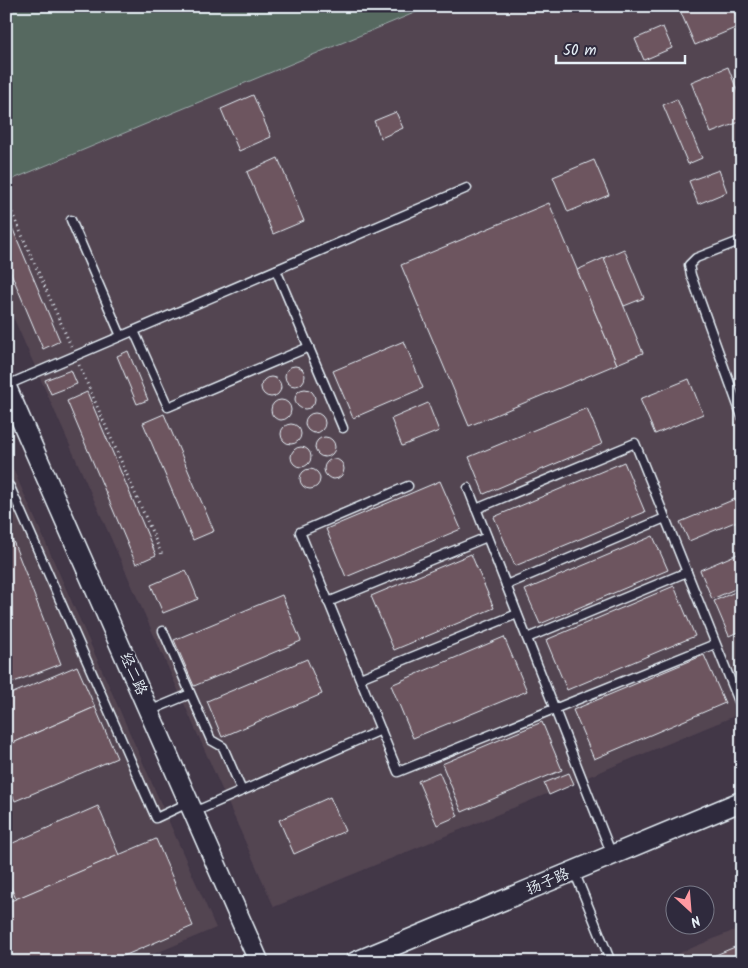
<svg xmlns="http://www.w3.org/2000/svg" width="748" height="968" viewBox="0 0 748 968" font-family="Kalam,'LXGW WenKai TC',sans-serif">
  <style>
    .built { fill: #524451 }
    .green { fill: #566961; stroke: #9fadac }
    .building { fill: #6d555e; stroke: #e8f1f8 }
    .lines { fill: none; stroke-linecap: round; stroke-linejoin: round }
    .service-casing { stroke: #e8f1f8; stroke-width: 11 }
    .tertiary-casing { stroke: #e8f1f8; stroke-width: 22 }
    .path { stroke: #e8f1f8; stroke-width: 3; stroke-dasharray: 1 4; stroke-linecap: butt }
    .service { stroke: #2f2a3d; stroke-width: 8 }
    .tertiary { stroke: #2f2a3d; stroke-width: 19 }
    .labels { text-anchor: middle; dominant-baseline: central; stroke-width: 5; stroke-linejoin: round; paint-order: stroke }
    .street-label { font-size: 15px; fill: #e8f1f8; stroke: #2f2a3d }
  </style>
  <rect width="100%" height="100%" fill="#423747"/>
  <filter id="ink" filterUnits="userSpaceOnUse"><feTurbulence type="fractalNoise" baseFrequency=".02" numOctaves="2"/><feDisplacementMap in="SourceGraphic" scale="10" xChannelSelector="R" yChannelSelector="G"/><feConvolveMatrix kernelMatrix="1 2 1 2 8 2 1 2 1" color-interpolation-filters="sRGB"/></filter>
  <g filter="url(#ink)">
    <g class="built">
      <path d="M431,6H742V713L274,907L6,301V182Z"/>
      <path d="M6,453L216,928L135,962H6Z"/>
      <path d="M742,927V962H658Z"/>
    </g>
    <path class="green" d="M6,6H431L6,182Z"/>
    <g class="building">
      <path d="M678,6H732L740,26L695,45Z"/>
      <path d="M663,27L672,48L644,60L635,39Z"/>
      <path d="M728,67L742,103V121L711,133L691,82Z"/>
      <path d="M253,95L271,137L239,151L221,109Z"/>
      <path d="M677,99L702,158L688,164L663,105Z"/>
      <path d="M396,112L403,128L381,138L374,121Z"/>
      <path d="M278,158L304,221L273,234L247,172Z"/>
      <path d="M594,160L609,195L568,212L553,177Z"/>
      <path d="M719,170L727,192L698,204L689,181Z"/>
      <path d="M549,203L617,364L469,426L401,265Z"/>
      <path d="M6,213L60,341L43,349L6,261Z"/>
      <path d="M624,249L644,298L624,306L603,258Z"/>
      <path d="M604,258L643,353L617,364L577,270Z"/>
      <path d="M404,341L423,388L353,418L333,371Z"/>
      <path d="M128,351L148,400L137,404L117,356Z"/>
      <circle cx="295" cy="376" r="10"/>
      <path d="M71,370L77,384L51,394L45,380Z"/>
      <circle cx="271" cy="387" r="10"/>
      <path d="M689,379L703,414L655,434L640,399Z"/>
      <circle cx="305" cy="399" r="10"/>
      <path d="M87,392L156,555L136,564L67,401Z"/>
      <circle cx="281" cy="410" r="10"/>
      <path d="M428,403L439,431L402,446L391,419Z"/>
      <path d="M587,408L602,444L484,494L469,457Z"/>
      <circle cx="315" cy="423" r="10"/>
      <path d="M164,414L214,531L193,540L143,423Z"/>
      <circle cx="291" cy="434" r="10"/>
      <circle cx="325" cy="447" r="10"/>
      <circle cx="301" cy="457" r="10"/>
      <circle cx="334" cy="469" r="10"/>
      <path d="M624,462L645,512L515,566L494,517Z"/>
      <circle cx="310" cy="479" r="10"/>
      <path d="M440,481L461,529L346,577L326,529Z"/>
      <path d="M735,499L742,519L689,541L680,522Z"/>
      <path d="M6,523L61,664L6,685Z"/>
      <path d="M653,536L668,570L540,624L525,590Z"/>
      <path d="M742,552V586L712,599L700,570Z"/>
      <path d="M471,554L494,608L394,650L371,596Z"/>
      <path d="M186,570L198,599L163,613L151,585Z"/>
      <path d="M674,586L695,636L567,690L546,640Z"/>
      <path d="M742,589V630L729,636L714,601Z"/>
      <path d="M282,595L301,641L194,686L174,640Z"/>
      <path d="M504,637L527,691L413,738L391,685Z"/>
      <path d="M704,655L725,703L594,759L573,710Z"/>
      <path d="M307,659L322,694L222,737L207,701Z"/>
      <path d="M77,666L95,707L6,746V696Z"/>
      <path d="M95,707L117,758L15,801L6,780V746Z"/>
      <path d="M542,722L562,770L462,812L442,764Z"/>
      <path d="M439,772L458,816L437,825L418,781Z"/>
      <path d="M569,773L574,784L549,795L544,783Z"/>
      <path d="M330,797L345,831L294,854L279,820Z"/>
      <path d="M98,806L119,855L16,899L6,876V846Z"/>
      <path d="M156,839L193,926L110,962H6V903Z"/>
      <path d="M742,944V962H699Z"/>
    </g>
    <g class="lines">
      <g class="service-casing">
        <g id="service">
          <path d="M71,220L121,336"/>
          <path d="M742,240L696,258L689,265L691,275L742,417"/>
          <path d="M276,270L343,428"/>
          <path d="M134,331L168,407L309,347"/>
          <path d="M7,385L467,188"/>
          <path d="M6,483L10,487L156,818L188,803"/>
          <path d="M408,486L300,532L398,772L715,644"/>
          <path d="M468,488L612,855"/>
          <path d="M476,509L635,443L740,704"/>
          <path d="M506,585L665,518"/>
          <path d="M328,602L487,537"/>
          <path d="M163,631L211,740L223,747L242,791"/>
          <path d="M527,638L687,572"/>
          <path d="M360,678L517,614"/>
          <path d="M149,711L190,694"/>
          <path d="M194,812L381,730"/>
          <path d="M574,871L611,962"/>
        </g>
      </g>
      <g class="tertiary-casing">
        <g id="tertiary">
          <path d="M6,386L259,962"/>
          <path d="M355,962L742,801"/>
        </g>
      </g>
      <g class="path">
        <path d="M6,199L71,346"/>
        <path d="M79,365L162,555"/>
      </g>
      <use href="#service" class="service"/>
      <use href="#tertiary" class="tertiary"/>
    </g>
  </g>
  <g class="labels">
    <g class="street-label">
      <text transform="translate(133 674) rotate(66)">经二路</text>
      <text transform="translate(548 882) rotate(-23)">扬子路</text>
    </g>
  </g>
  <rect width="748" height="968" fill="none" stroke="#2f2a3d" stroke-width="25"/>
  <rect x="12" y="12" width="723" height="943" fill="none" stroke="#e8f1f8" stroke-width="2" filter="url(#ink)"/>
  <g transform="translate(690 910) rotate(154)"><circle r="24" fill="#2f2a3d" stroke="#797a88"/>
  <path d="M0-4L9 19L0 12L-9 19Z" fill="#ff9aa2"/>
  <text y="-8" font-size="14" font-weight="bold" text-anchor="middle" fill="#e8f1f8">N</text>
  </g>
  <path d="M556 55v8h129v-8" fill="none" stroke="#e8f1f8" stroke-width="2.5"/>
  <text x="563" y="55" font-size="15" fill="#e8f1f8" stroke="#2f2a3d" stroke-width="4" paint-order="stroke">50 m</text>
</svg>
